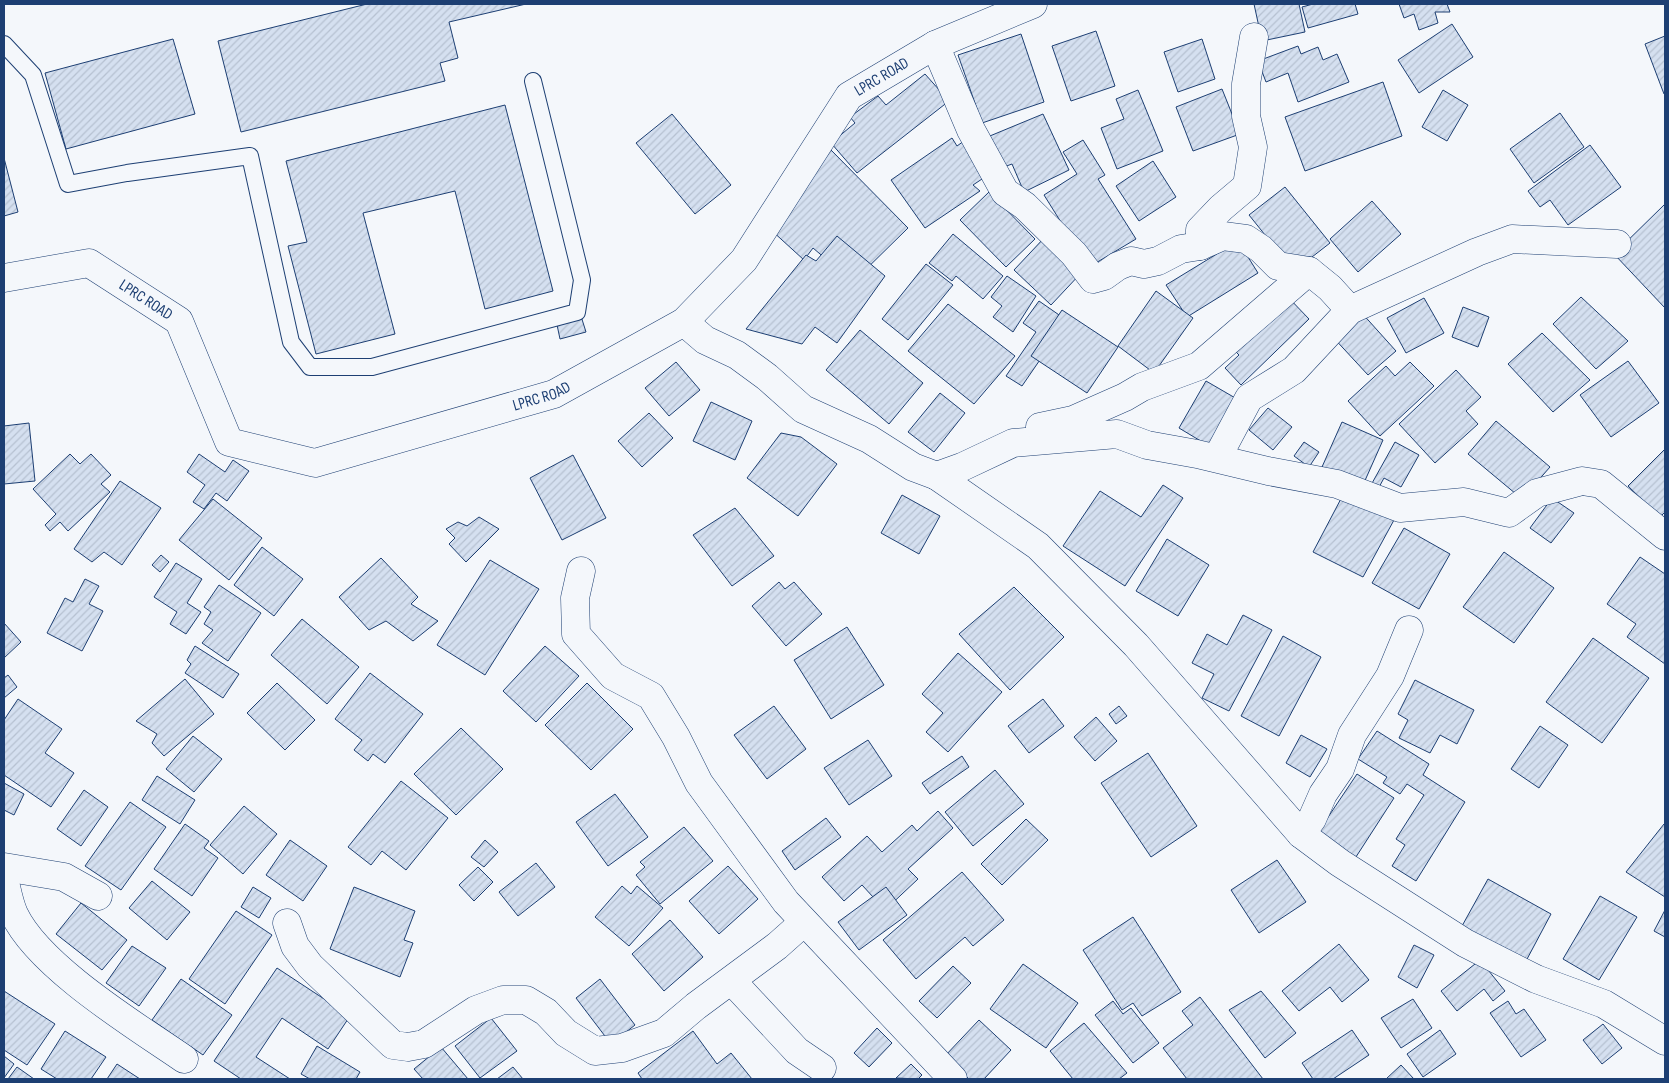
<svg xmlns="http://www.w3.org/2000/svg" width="1669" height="1083" viewBox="0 0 1669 1083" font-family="'Sofia Sans Condensed',sans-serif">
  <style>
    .building { fill: url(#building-hatch); stroke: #1d3f73 }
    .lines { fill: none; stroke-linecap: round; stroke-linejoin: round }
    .lane-casing { stroke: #1d3f73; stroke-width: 18 }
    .street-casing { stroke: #1d3f73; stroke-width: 29 }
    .lane { stroke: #f4f7fb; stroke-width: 16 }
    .street { stroke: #f4f7fb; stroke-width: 28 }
    .labels { text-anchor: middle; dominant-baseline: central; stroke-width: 4; stroke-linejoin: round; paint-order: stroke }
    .street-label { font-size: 16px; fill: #1d3f73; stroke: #f4f7fb }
  </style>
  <defs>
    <pattern id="building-hatch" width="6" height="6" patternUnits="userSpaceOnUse" patternTransform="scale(1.25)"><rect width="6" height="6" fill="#d5e0f0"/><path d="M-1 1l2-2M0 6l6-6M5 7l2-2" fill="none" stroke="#b6c1d1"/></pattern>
  </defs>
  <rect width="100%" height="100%" fill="#f4f7fb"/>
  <g class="building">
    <path d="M367,4H526L449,22L458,58L440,63L445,81L241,132L218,41Z"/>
    <path d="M1254,4H1299L1305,32L1262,41Z"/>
    <path d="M1313,4H1355L1358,14L1308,28L1302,7Z"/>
    <path d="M1399,4H1447L1450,12H1435L1438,23L1419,30L1414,14L1404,18Z"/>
    <path d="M1452,24L1473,57L1419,93L1398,60Z"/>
    <path d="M1096,31L1115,86L1071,101L1052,46Z"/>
    <path d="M1021,34L1044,102L982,123L958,55Z"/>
    <path d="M1665,36V94H1664L1645,44Z"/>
    <path d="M173,39L195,114L66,149L45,73Z"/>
    <path d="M1202,39L1215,79L1178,92L1164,52Z"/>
    <path d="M1298,46L1301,54L1318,47L1323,60L1337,54L1349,82L1298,102L1288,73L1266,82L1258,61Z"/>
    <path d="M925,74L949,101L857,173L831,143L855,123L850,117L878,96L886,105Z"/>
    <path d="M1383,82L1402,136L1305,171L1285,117Z"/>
    <path d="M1222,89L1240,134L1193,151L1176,107Z"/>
    <path d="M1138,90L1163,151L1117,169L1101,128L1124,119L1116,99Z"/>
    <path d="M1443,90L1468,105L1447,141L1422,127Z"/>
    <path d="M505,105L553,291L485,309L455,191L363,213L395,334L316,354L288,246L307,242L286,161Z"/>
    <path d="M1560,113L1584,147L1534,183L1510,149Z"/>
    <path d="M672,114L731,185L695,214L636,143Z"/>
    <path d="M1043,114L1069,170L1024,192L1012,164L1001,168L985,138Z"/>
    <path d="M952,138L957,146L964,141L988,175L973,185L980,191L925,228L891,180Z"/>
    <path d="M1083,140L1105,175L1098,179L1136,239L1089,267L1044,195L1077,174L1063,152Z"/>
    <path d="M1590,145L1621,187L1568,225L1550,200L1540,207L1528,191Z"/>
    <path d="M830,149L908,228L853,282L813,248L804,260L759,219Z"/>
    <path d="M4,158L18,212L4,216Z"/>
    <path d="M1153,161L1176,197L1139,221L1116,186Z"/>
    <path d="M1285,187L1330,243L1294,271L1249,215Z"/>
    <path d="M989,192L1035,239L1006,267L960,220Z"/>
    <path d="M1372,201L1401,234L1358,272L1330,239Z"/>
    <path d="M1665,204V308L1614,254Z"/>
    <path d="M953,234L1003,276L983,299L956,276L952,281L929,263Z"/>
    <path d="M837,236L885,276L837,343L815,327L802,344L746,329L806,255L816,261Z"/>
    <path d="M1045,237L1082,272L1051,305L1014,270Z"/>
    <path d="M1238,241L1258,273L1187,317L1166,285Z"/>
    <path d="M926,264L953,285L908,340L882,319Z"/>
    <path d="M1007,276L1036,296L1013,332L993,317L1002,306L991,297Z"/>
    <path d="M1156,291L1193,318L1154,373L1118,346Z"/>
    <path d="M1286,295L1309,319L1241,385L1225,368L1239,355L1231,347Z"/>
    <path d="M1581,297L1628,341L1596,369L1553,324Z"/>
    <path d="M1424,298L1444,333L1406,353L1387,318Z"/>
    <path d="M1039,301L1075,326L1065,341L1057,335L1022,386L1006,376L1036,332L1023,323Z"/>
    <path d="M948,304L1015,356L974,404L908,351Z"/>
    <path d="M1463,307L1489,317L1478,347L1452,337Z"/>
    <path d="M1062,310L1118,347L1087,393L1031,356Z"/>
    <path d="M1360,311L1396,351L1368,375L1331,335Z"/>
    <path d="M580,313L586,332L560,339L556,320Z"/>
    <path d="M860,330L923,383L889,424L826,370Z"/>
    <path d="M1542,333L1590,380L1553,412L1508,364Z"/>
    <path d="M1628,361L1659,403L1611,437L1580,395Z"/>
    <path d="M676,362L700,390L669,416L645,388Z"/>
    <path d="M1410,362L1434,386L1380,436L1348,401L1386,366L1395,376Z"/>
    <path d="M1456,370L1481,397L1466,411L1478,424L1435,463L1399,424Z"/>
    <path d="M1206,381L1237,399L1209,446L1179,428Z"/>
    <path d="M940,393L965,413L934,452L908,432Z"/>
    <path d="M711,402L752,421L735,460L693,441Z"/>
    <path d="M1268,408L1292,427L1273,450L1249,430Z"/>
    <path d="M649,413L673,438L642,467L618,441Z"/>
    <path d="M1496,421L1550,467L1522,499L1468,454Z"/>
    <path d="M1342,422L1383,440L1363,485L1322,467Z"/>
    <path d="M29,423L35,481L4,484V426Z"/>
    <path d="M781,433L801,437L837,464L798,516L747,478Z"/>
    <path d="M1304,442L1319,452L1309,467L1294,456Z"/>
    <path d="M1395,442L1419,455L1401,487L1384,478L1378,489L1371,485Z"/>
    <path d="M1665,449V512L1660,517L1628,486Z"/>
    <path d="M70,454L80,464L91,454L111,475L101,484L110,492L68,531L60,522L50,531L45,525L56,514L33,489Z"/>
    <path d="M199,454L225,472L233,460L249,471L227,501L216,493L204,509L193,502L205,485L187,472Z"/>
    <path d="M573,455L606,518L562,540L530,478Z"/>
    <path d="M120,481L161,508L122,565L104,552L92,562L74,549Z"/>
    <path d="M1163,485L1183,498L1125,586L1063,546L1100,491L1141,517Z"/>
    <path d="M1344,493L1394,520L1363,577L1313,552Z"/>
    <path d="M902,495L940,516L919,554L881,533Z"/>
    <path d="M1552,498L1574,513L1551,543L1530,528Z"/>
    <path d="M213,499L262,538L229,580L179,540Z"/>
    <path d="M735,508L774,556L732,586L693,535Z"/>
    <path d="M479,517L499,529L466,562L449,544L455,538L446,529L458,522L467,526Z"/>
    <path d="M1404,528L1450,554L1419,609L1372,583Z"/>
    <path d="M1167,539L1209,565L1178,616L1136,591Z"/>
    <path d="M262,547L303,579L274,616L234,585Z"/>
    <path d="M1504,552L1554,588L1514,643L1463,607Z"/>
    <path d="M161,555L169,562L160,572L152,565Z"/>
    <path d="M1640,557L1665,574V664L1627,637L1636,624L1607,604Z"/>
    <path d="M381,558L418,597L411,604L438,621L413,641L386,621L369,630L339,597Z"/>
    <path d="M490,560L539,589L485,675L437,645Z"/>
    <path d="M176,563L202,579L187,603L201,612L186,634L170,624L177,612L154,597Z"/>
    <path d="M85,579L99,586L89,604L103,611L82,651L47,633L65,598L73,602Z"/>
    <path d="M779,582L785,589L794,582L822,614L786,646L752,606Z"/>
    <path d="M219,585L261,613L228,661L202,643L213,630L204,624L211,612L204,607Z"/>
    <path d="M1014,587L1064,637L1010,690L959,634Z"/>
    <path d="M1243,615L1272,630L1229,711L1202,698L1214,674L1192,663L1207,634L1227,645Z"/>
    <path d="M302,619L359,667L327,704L271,655Z"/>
    <path d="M4,623L21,642L4,658Z"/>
    <path d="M847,627L884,685L831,719L794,660Z"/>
    <path d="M1283,636L1321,657L1279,736L1241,716Z"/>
    <path d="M1593,638L1649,678L1602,743L1546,702Z"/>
    <path d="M195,646L239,674L223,698L185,673L191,664L187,660Z"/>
    <path d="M545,646L579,676L536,722L503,691Z"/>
    <path d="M958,653L1002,692L948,752L926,732L943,713L922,694Z"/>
    <path d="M370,673L423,714L385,763L373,754L368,761L354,750L362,740L335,719Z"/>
    <path d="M8,675L17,687L4,698V678Z"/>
    <path d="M185,679L214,714L164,756L152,743L157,734L136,721Z"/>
    <path d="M1415,680L1474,710L1457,744L1440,735L1430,753L1399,738L1408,720L1398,714Z"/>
    <path d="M277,683L315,720L285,750L247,713Z"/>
    <path d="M587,683L633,729L591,770L545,725Z"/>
    <path d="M18,699L62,729L45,753L74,773L51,807L4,775V720Z"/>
    <path d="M1043,699L1064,726L1029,753L1008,726Z"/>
    <path d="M774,706L806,749L767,779L734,735Z"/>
    <path d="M1119,706L1127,716L1116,724L1109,714Z"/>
    <path d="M1096,717L1117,741L1095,761L1074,737Z"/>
    <path d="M1540,726L1568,745L1539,788L1511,769Z"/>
    <path d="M461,728L503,769L456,815L414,774Z"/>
    <path d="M1377,731L1429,764L1423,775L1465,802L1416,881L1392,866L1405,845L1396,839L1424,795L1407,784L1400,794L1383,783L1387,777L1358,759Z"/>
    <path d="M1301,735L1327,749L1310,777L1286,763Z"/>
    <path d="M193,736L222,759L194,792L166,769Z"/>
    <path d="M868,740L892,776L849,805L824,768Z"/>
    <path d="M1148,753L1197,826L1151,857L1101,783Z"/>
    <path d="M962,756L969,767L930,794L922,783Z"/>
    <path d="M995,770L1024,804L973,846L945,812Z"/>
    <path d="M1357,774L1394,798L1354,860L1316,835Z"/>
    <path d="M157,776L195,800L180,824L142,800Z"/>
    <path d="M401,781L448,818L406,870L382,851L371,865L348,847Z"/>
    <path d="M4,783L24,794L14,815L4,810Z"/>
    <path d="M84,790L108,807L81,846L57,829Z"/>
    <path d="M615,794L648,837L608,866L576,822Z"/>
    <path d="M130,802L166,827L121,890L85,866Z"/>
    <path d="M244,806L277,834L243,874L210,845Z"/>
    <path d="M938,811L953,828L908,869L918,879L885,910L862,885L844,901L822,877L867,836L882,852L912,825L917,831Z"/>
    <path d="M826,818L841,837L795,870L782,851Z"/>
    <path d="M1026,819L1048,840L1002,885L981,864Z"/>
    <path d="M185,824L209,841L204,848L218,858L192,896L154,869Z"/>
    <path d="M1664,824H1665V897L1626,872Z"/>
    <path d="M684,827L713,861L660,904L636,875L645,867L640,862Z"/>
    <path d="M290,840L327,866L303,901L266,875Z"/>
    <path d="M485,840L498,852L484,867L471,857Z"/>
    <path d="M1277,860L1306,902L1259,933L1231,890Z"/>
    <path d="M536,863L555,887L518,916L499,892Z"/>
    <path d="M728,866L758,899L719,934L689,901Z"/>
    <path d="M478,867L493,882L474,901L459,885Z"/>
    <path d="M962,872L1004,920L973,946L965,937L916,979L883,940Z"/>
    <path d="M1488,879L1551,914L1526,961L1462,926Z"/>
    <path d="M152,881L190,912L167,940L129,908Z"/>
    <path d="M622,886L631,894L637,886L663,908L629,946L595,917Z"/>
    <path d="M253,887L271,898L259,918L241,907Z"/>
    <path d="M354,887L415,911L404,940L413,943L400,977L330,949Z"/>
    <path d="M886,887L907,915L859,950L838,922Z"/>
    <path d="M1600,896L1637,917L1599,980L1563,959Z"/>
    <path d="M81,903L127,940L102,970L56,934Z"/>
    <path d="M1665,910V937L1654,931Z"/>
    <path d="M236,911L272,935L225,1004L189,979Z"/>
    <path d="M1133,917L1181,992L1142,1016L1133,1003L1122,1010L1083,950Z"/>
    <path d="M670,920L703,957L664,991L632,954Z"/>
    <path d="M1339,944L1369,980L1342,1002L1330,987L1299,1011L1282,991Z"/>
    <path d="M1414,945L1434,955L1417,988L1398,977Z"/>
    <path d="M132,946L166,968L139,1006L106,983Z"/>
    <path d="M1480,960L1505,991L1493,1001L1484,989L1457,1011L1441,991Z"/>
    <path d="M1023,964L1078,1003L1046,1048L990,1009Z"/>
    <path d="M953,966L971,983L937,1018L919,1001Z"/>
    <path d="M277,968L350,1016L328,1049L282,1018L256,1057L290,1079H241L214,1061Z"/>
    <path d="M181,979L232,1015L203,1055L152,1020Z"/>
    <path d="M600,979L635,1025L611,1044L576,998Z"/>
    <path d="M4,991L55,1024L27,1065L4,1050Z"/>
    <path d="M1261,991L1296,1033L1265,1058L1229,1010Z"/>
    <path d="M1200,997L1263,1079H1187L1163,1048L1193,1025L1182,1011Z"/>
    <path d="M1413,999L1432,1028L1401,1048L1381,1018Z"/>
    <path d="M1113,1001L1123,1014L1131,1008L1159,1043L1133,1063L1095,1015Z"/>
    <path d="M1508,1001L1516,1014L1524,1009L1546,1040L1521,1057L1490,1013Z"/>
    <path d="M491,1018L517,1051L480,1078L455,1046Z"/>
    <path d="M979,1020L1011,1050L984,1079H969L944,1057Z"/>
    <path d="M1084,1023L1127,1073L1119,1079H1073L1050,1051Z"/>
    <path d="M1603,1024L1622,1048L1602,1064L1583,1040Z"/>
    <path d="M877,1028L892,1043L869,1067L854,1053Z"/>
    <path d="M1352,1030L1369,1055L1333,1079H1313L1302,1063Z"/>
    <path d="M1440,1030L1456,1054L1423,1077L1407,1054Z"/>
    <path d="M65,1031L106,1057L91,1079H57L41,1069Z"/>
    <path d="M693,1031L717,1064L731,1053L752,1079H642L638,1073Z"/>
    <path d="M317,1046L360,1072L356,1079H310L301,1074Z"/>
    <path d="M441,1047L468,1079H423L414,1069Z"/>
    <path d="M4,1056L14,1064L4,1078Z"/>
    <path d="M117,1064L140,1079H107Z"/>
    <path d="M911,1064L922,1075L918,1079L896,1078Z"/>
    <path d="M1401,1065L1414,1079H1386Z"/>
    <path d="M17,1067L34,1079H8Z"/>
    <path d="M513,1067L523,1079H497Z"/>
  </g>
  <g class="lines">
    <g class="lane-casing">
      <path id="lane" d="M4,44L33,75L68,184L127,173L250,156L291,342L310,367H372L577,312L582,280L533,81"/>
    </g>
    <g class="street-casing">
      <g id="street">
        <path d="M935,45L971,130L1005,192L1025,206L1074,254L1093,279L1104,276L1118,266L1131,261L1144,264L1158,261L1181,249L1200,246L1223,236L1246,239L1261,249L1278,266L1309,271L1330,288L1350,310"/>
        <path d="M1200,246V230L1221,208L1247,186L1253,147L1246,116V84L1254,37"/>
        <path id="s1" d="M4,278L89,263L179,321L229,442L315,463L554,394L684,322L744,260L849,96L935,45L1033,4"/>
        <path d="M684,322L705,340L737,355L767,377L803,409L869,439L913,467L937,476L962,467L1013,443L1117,434L1147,445L1197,454L1268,471L1337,484L1400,508L1464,502L1509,513L1537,493L1582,481L1601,484L1665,536"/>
        <path d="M1040,427L1073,420L1125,397L1142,387L1199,366L1309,271"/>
        <path d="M1217,458L1249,398L1294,370L1350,310L1477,252L1512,239L1617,244"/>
        <path d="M937,476L1038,546L1136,645L1301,834L1340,863L1465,943L1536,979L1604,1004L1665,1041"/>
        <path d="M581,571L575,598L576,634L613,676L651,696L676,737L699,783L786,902L953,1079"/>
        <path d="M1301,834L1312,819L1323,794L1340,769L1352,735L1390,676L1409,630"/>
        <path d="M4,867L64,877L98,896"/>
        <path d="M4,878C7,890 9,903 14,914C39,967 136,1026 184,1059"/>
        <path d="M287,923L295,946L310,966L393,1045L408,1047L424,1044L476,1010L503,1000H526L546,1012L566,1033L595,1051L622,1048L664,1033L696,1006L777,946L804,922"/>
        <path d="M732,981L797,1051L822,1068"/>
      </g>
    </g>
    <use href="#lane" class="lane"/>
    <use href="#street" class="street"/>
  </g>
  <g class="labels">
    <g class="street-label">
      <text stroke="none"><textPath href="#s1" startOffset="1129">LPRC ROAD</textPath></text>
      <text stroke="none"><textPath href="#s1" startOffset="154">LPRC ROAD</textPath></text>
      <text stroke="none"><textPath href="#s1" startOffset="649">LPRC ROAD</textPath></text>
    </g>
  </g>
  <rect width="1669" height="1083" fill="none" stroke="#1d3f73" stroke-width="10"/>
</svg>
